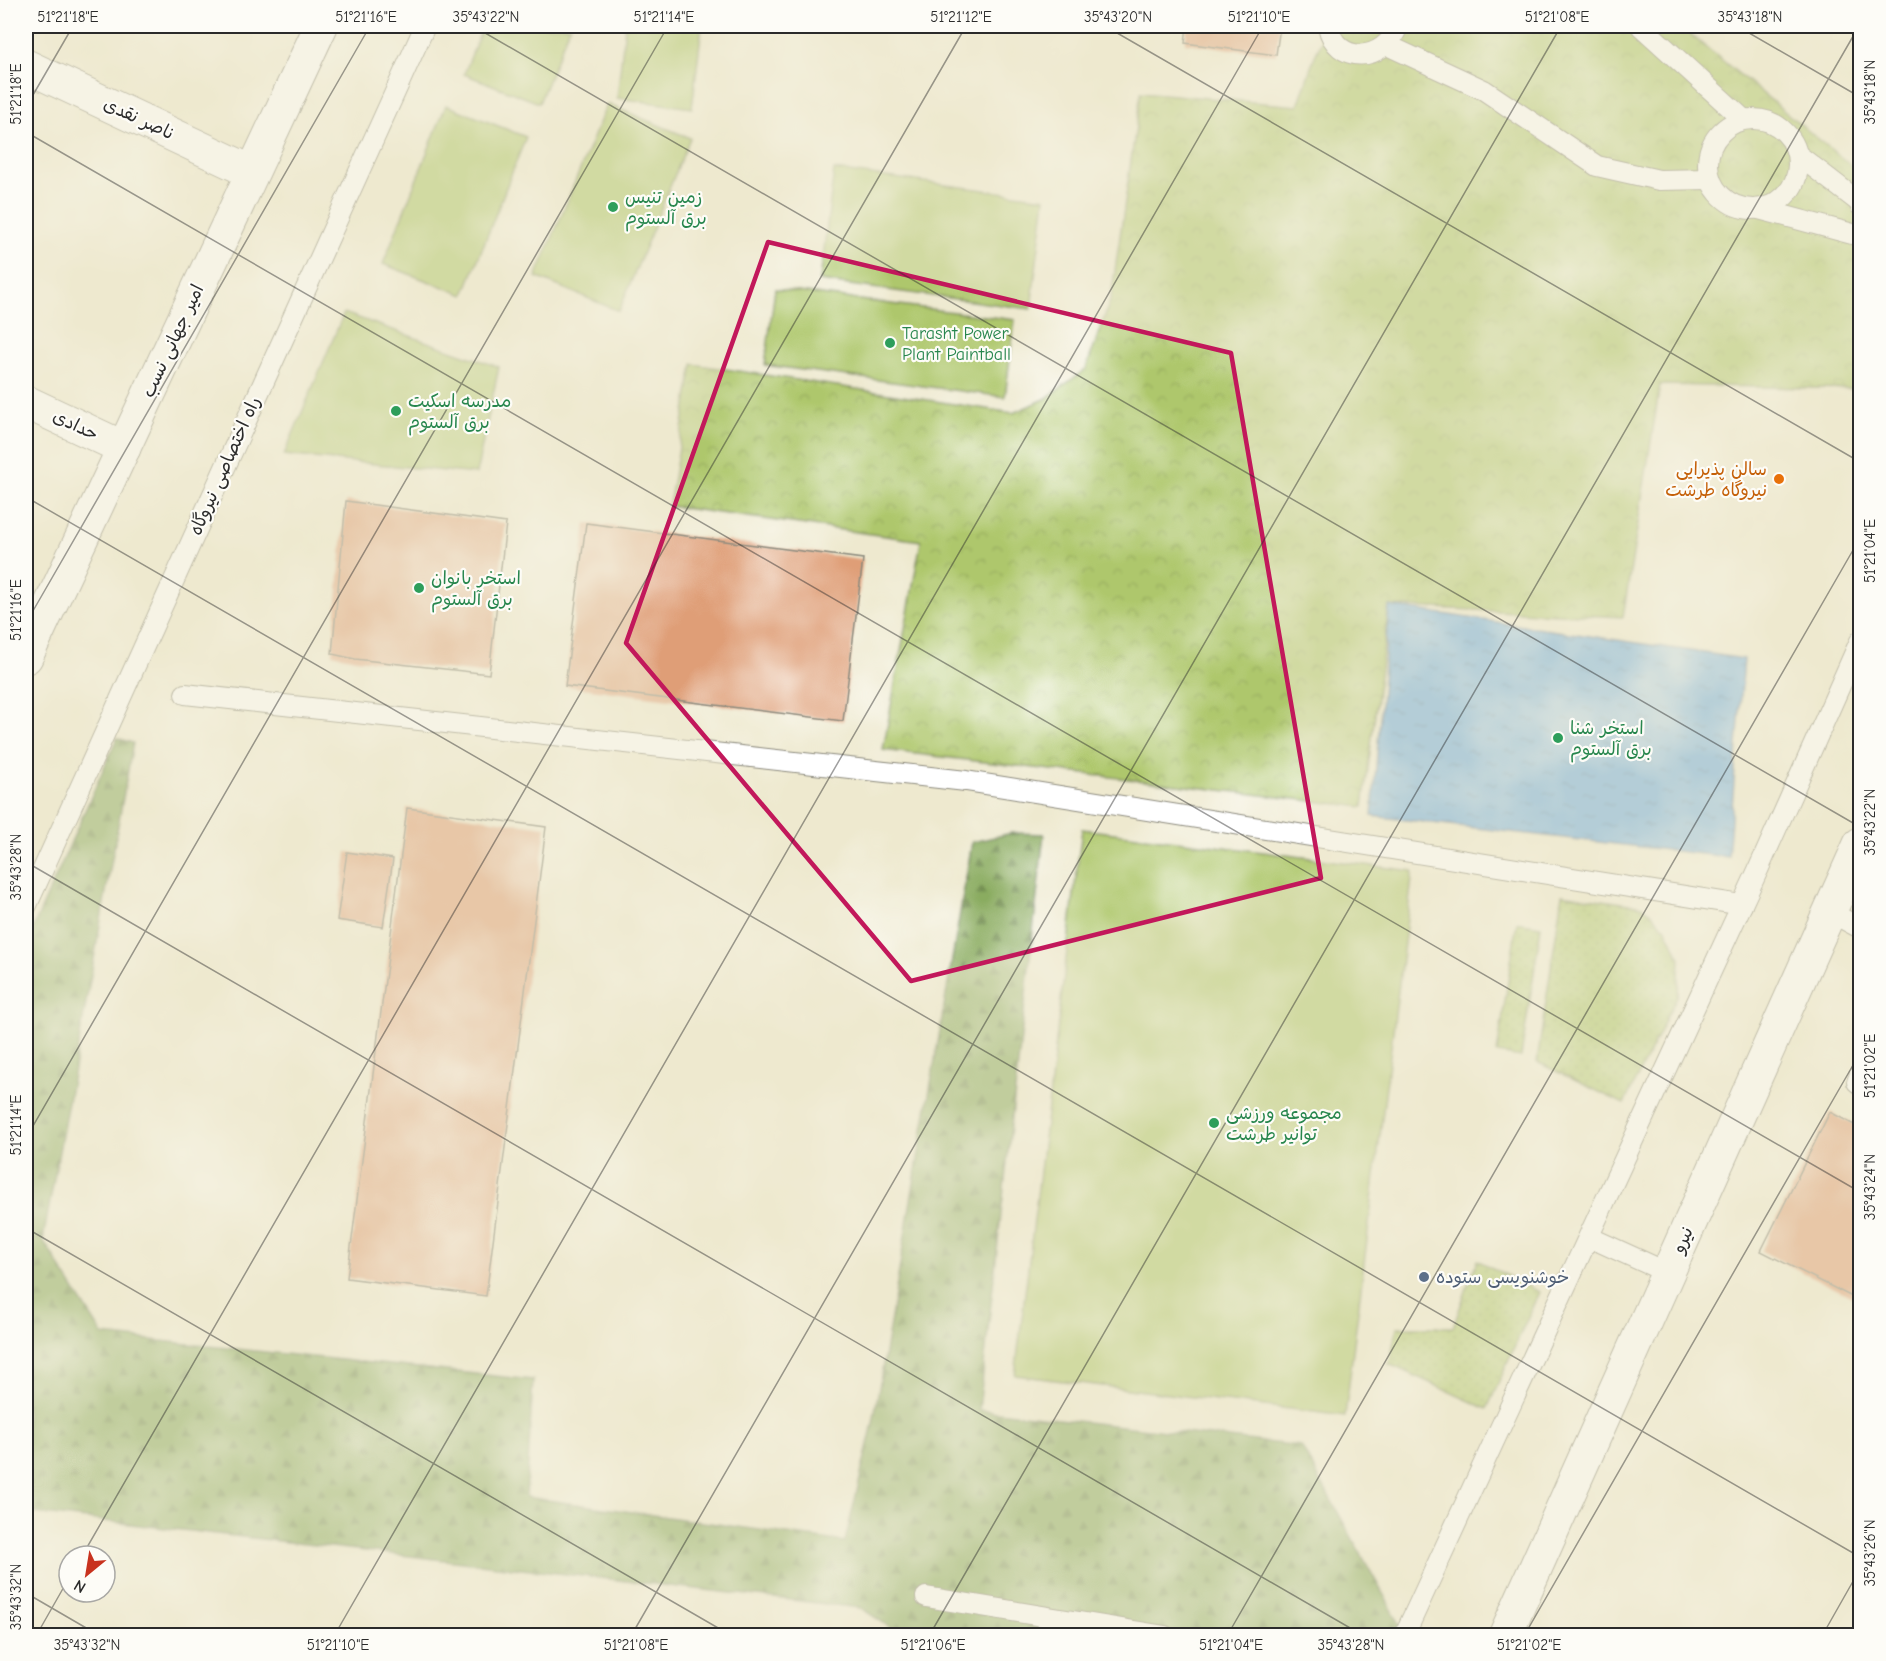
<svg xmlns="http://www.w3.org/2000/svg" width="1886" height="1661" viewBox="0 0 1886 1661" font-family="'Comic Neue','Playpen Sans Arabic',sans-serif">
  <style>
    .grass { fill: url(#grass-dots); stroke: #6c794c; stroke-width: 1.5 }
    .forest { fill: url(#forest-firs); stroke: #5a6c46; stroke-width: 1.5 }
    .park { fill: url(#park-crowns); stroke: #6c794c; stroke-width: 1.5 }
    .garden { fill: #aec76c; stroke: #6c794c; stroke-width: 1.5 }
    .water { fill: url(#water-ripples); stroke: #4c6c86; stroke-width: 1.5 }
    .building { fill: #df9e77 }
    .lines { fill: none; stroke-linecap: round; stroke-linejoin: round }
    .lane-casing { stroke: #8c8a7d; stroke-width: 22 }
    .street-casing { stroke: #8c8a7d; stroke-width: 35 }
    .secondary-casing { stroke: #8c8a7d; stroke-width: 35 }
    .lane { stroke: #fff; stroke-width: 20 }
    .street { stroke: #fff; stroke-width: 33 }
    .secondary { stroke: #fff; stroke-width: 33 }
    .marked { fill: none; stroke: #c2185b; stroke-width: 4.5; stroke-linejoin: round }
    .ticks { fill: none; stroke: #2b2b2b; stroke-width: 1.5; stroke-opacity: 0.45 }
    .leisure-dot { fill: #2e9e5b; stroke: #fdfcf7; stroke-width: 2 }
    .food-dot { fill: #e8710a; stroke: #fdfcf7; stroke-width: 2 }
    .service-dot { fill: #5c6f8a; stroke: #fdfcf7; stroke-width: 2 }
    .labels { text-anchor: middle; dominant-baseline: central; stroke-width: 4.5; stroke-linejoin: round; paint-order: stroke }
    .street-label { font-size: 18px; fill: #2b2b2b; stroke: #fdfcf7 }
    .leisure-label { font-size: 18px; fill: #27864d; stroke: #fdfcf7; text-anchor: start }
    .food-label { font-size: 18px; fill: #c56008; stroke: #fdfcf7; text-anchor: end }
    .service-label { font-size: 18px; fill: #4e5e75; stroke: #fdfcf7; text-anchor: start }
    .neatline { fill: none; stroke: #2b2b2b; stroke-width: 2 }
    .ticks-label { font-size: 15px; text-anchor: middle; fill: #2b2b2b }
  </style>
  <defs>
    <pattern id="grass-dots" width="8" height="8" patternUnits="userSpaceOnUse" patternTransform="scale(1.5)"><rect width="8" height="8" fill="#aec76c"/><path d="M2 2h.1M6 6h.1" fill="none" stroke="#96ab5e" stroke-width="1.8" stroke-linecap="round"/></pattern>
    <pattern id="forest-firs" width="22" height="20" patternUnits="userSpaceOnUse" patternTransform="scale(1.5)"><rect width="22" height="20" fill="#8aac60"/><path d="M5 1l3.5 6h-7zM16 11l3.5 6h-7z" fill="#718c4f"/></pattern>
    <pattern id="park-crowns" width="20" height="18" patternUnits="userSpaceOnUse" patternTransform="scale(1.5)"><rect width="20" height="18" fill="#aec76c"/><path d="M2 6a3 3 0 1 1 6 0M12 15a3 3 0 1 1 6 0" fill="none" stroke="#96ab5e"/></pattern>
    <pattern id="water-ripples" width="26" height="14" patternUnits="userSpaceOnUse" patternTransform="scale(1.5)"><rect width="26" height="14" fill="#6dace0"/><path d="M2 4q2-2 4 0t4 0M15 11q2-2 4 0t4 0" fill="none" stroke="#5a8cb6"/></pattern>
  </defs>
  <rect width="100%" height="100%" fill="#fdfcf7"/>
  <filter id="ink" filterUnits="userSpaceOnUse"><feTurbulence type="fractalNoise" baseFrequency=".0167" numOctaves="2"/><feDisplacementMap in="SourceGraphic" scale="12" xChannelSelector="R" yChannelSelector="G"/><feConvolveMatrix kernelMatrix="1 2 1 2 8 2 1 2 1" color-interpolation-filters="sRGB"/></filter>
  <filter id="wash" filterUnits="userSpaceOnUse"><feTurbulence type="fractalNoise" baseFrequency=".008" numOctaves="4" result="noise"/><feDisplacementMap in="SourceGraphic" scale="24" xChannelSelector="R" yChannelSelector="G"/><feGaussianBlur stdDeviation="1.35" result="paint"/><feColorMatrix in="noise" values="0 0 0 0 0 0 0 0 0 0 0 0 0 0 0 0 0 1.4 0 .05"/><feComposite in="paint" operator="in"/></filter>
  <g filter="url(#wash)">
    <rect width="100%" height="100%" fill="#eee9cf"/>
    <g class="grass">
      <path d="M1562,894L1643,906L1665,927L1680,958L1678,994L1624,1104L1537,1062Z"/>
      <path d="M1517,922L1541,926L1521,1057L1497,1053Z"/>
      <path d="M1477,1260L1539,1292L1487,1409L1389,1364L1397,1327H1453Z"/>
    </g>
    <path class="forest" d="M117,738L133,743L43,1240L103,1335L533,1380L526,1497L845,1542L873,1423L972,842L1012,833L1044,834L979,1410L1301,1446L1406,1635H889L890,1627L861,1608L26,1512V944Z"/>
    <path class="park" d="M1329,26H1680L1860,173V389L1660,385L1623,617L1389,606L1363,807L883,750L921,541L669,506L693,364L1013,413L1045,399L1086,369L1111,298L1141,92L1298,106L1314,58Z"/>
    <g class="garden">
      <path d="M483,26H570L539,103L464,74Z"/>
      <path d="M625,26H702L692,108L617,98Z"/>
      <path d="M607,104L690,138L619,311L536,277Z"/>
      <path d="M446,105L526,137L464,295L383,264Z"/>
      <path d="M834,170L1045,198L1031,309L820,281Z"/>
      <path d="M775,289L1015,320L1005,397L765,365Z"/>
      <path d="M344,313L499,367L476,474L284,455Z"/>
      <path d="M1082,829L1413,871L1345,1416L1015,1375Z"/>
    </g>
    <path class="water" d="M1389,606L1744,659L1728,857L1372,816Z"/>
    <g id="blocks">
      <g class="building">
        <path d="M1187,26H1280L1276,55L1185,43Z"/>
        <path d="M346,501L506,523L489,674L355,659L332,654Z"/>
        <path d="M586,523L863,559L843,721L565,686Z"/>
        <path d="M407,808L546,827L486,1296L347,1278Z"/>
        <path d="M347,852L393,859L383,927L337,920Z"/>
        <path d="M1830,1112L1860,1128V1301L1761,1251Z"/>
      </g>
    </g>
  </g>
  <g filter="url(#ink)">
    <use href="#blocks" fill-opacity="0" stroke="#8c8a7d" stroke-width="1.5"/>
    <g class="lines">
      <g class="lane-casing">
        <g id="lane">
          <path d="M1328,26C1336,65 1384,63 1398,26"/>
          <path d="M1641,26L1743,119"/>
          <path d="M1387,45L1484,90L1597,166L1659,180L1710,179"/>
          <circle cx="1753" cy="164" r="45"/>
          <path d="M1798,155L1859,202L1860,205"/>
          <path d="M1759,209L1860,236"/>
          <path d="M185,694L966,781L1742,905"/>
          <path d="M26,907L425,26"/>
          <path d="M1830,912L1860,928"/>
          <path d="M1860,1074L1857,1082L1860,1084"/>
          <path d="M1589,1237L1668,1273"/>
          <path d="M926,1597L1165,1636"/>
          <path d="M1404,1636L1758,870L1860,641"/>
        </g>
      </g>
      <g class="street-casing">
        <g id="street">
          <path d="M26,66L252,172"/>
          <path d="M26,402L124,448"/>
        </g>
      </g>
      <g class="secondary-casing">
        <g id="secondary">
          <path d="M26,657L321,26"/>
          <path d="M1505,1636L1860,844"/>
        </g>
      </g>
      <use href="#lane" class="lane"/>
      <use href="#street" class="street"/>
      <use href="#secondary" class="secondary"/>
    </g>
  </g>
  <path d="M0 0H1886V1661H0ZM768,242L1231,353L1321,878L911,981L626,643Z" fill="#eee9cf" fill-opacity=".55" fill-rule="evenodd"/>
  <path class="marked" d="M768,242L1231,353L1321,878L911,981L626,643Z"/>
  <path class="ticks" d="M473,26L1860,827M1105,26L1860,462M1737,26L1860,97M26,107L73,26M26,132L1860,1192M26,497L1860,1557M26,623L370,26M26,862L1364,1636M26,1138L668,26M26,1228L732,1636M82,1556L966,26M26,1593L100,1636M36,1636L69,1578M334,1636L1263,26M631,1636L1561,26M929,1636L1859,26M1227,1636L1860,538M1524,1636L1860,1053M1822,1636L1860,1569"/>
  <g class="leisure-dot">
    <circle cx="613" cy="207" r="6"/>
    <circle cx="890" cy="343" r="6"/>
    <circle cx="396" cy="411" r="6"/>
    <circle cx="419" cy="588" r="6"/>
    <circle cx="1558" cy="738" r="6"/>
    <circle cx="1214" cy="1123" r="6"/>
  </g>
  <circle class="food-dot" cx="1779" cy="479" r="6"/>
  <circle class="service-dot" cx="1424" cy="1277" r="6"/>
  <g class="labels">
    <g class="street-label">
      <text transform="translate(139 119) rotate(25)">ناصر نقدی</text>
      <text transform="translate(173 341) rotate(-65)">امیر جهانی نسب</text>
      <text transform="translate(75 425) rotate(25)">حدادی</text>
      <text transform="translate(225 466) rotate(-66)">راه اختصاصی نیروگاه</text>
      <text transform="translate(1683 1240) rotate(-66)">نیرو</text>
    </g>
    <g class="leisure-label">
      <text x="625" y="197">زمین تنیس<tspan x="625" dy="21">برق آلستوم</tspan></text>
      <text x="902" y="333">Tarasht Power<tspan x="902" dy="21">Plant Paintball</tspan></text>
      <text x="408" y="401">مدرسه اسکیت<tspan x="408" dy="21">برق آلستوم</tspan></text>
      <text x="431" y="578">استخر بانوان<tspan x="431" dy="21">برق آلستوم</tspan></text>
      <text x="1570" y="728">استخر شنا<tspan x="1570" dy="21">برق آلستوم</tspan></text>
      <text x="1226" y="1113">مجموعه ورزشی<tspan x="1226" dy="21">توانیر طرشت</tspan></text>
    </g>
    <g class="food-label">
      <text x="1767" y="469">سالن پذیرایی<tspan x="1767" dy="21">نیروگاه طرشت</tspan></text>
    </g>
    <g class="service-label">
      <text x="1436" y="1277">خوشنویسی ستوده</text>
    </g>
  </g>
  <rect width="1886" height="1661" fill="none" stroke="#fdfcf7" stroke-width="66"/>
  <g transform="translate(87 1574) rotate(210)"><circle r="28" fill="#fdfcf7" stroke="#a9a8a5" stroke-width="1.5"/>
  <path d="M0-4.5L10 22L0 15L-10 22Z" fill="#c8321e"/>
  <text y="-9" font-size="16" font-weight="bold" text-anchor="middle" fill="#2b2b2b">N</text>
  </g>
  <rect x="33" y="33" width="1820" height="1595" class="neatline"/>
  <g class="ticks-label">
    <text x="68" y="22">51°21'18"E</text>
    <text x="366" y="22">51°21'16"E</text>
    <text x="486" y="22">35°43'22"N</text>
    <text x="664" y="22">51°21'14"E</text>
    <text x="961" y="22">51°21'12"E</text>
    <text x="1118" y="22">35°43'20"N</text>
    <text x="1259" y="22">51°21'10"E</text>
    <text x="1557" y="22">51°21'08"E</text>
    <text x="1750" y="22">35°43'18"N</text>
    <text transform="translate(1870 92) rotate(-90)" y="5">35°43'18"N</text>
    <text transform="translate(16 94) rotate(-90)" y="5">51°21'18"E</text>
    <text transform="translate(1870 551) rotate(-90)" y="5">51°21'04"E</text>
    <text transform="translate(16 610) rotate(-90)" y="5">51°21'16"E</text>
    <text transform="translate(1870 822) rotate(-90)" y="5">35°43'22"N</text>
    <text transform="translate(16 867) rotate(-90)" y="5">35°43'28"N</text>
    <text transform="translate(1870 1066) rotate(-90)" y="5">51°21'02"E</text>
    <text transform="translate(16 1125) rotate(-90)" y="5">51°21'14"E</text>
    <text transform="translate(1870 1187) rotate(-90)" y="5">35°43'24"N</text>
    <text transform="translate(1870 1553) rotate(-90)" y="5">35°43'26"N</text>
    <text transform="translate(16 1597) rotate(-90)" y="5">35°43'32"N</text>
    <text x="87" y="1650">35°43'32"N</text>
    <text x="338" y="1650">51°21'10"E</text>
    <text x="636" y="1650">51°21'08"E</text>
    <text x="933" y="1650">51°21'06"E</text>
    <text x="1231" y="1650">51°21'04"E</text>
    <text x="1351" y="1650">35°43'28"N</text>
    <text x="1529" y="1650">51°21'02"E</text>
  </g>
</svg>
